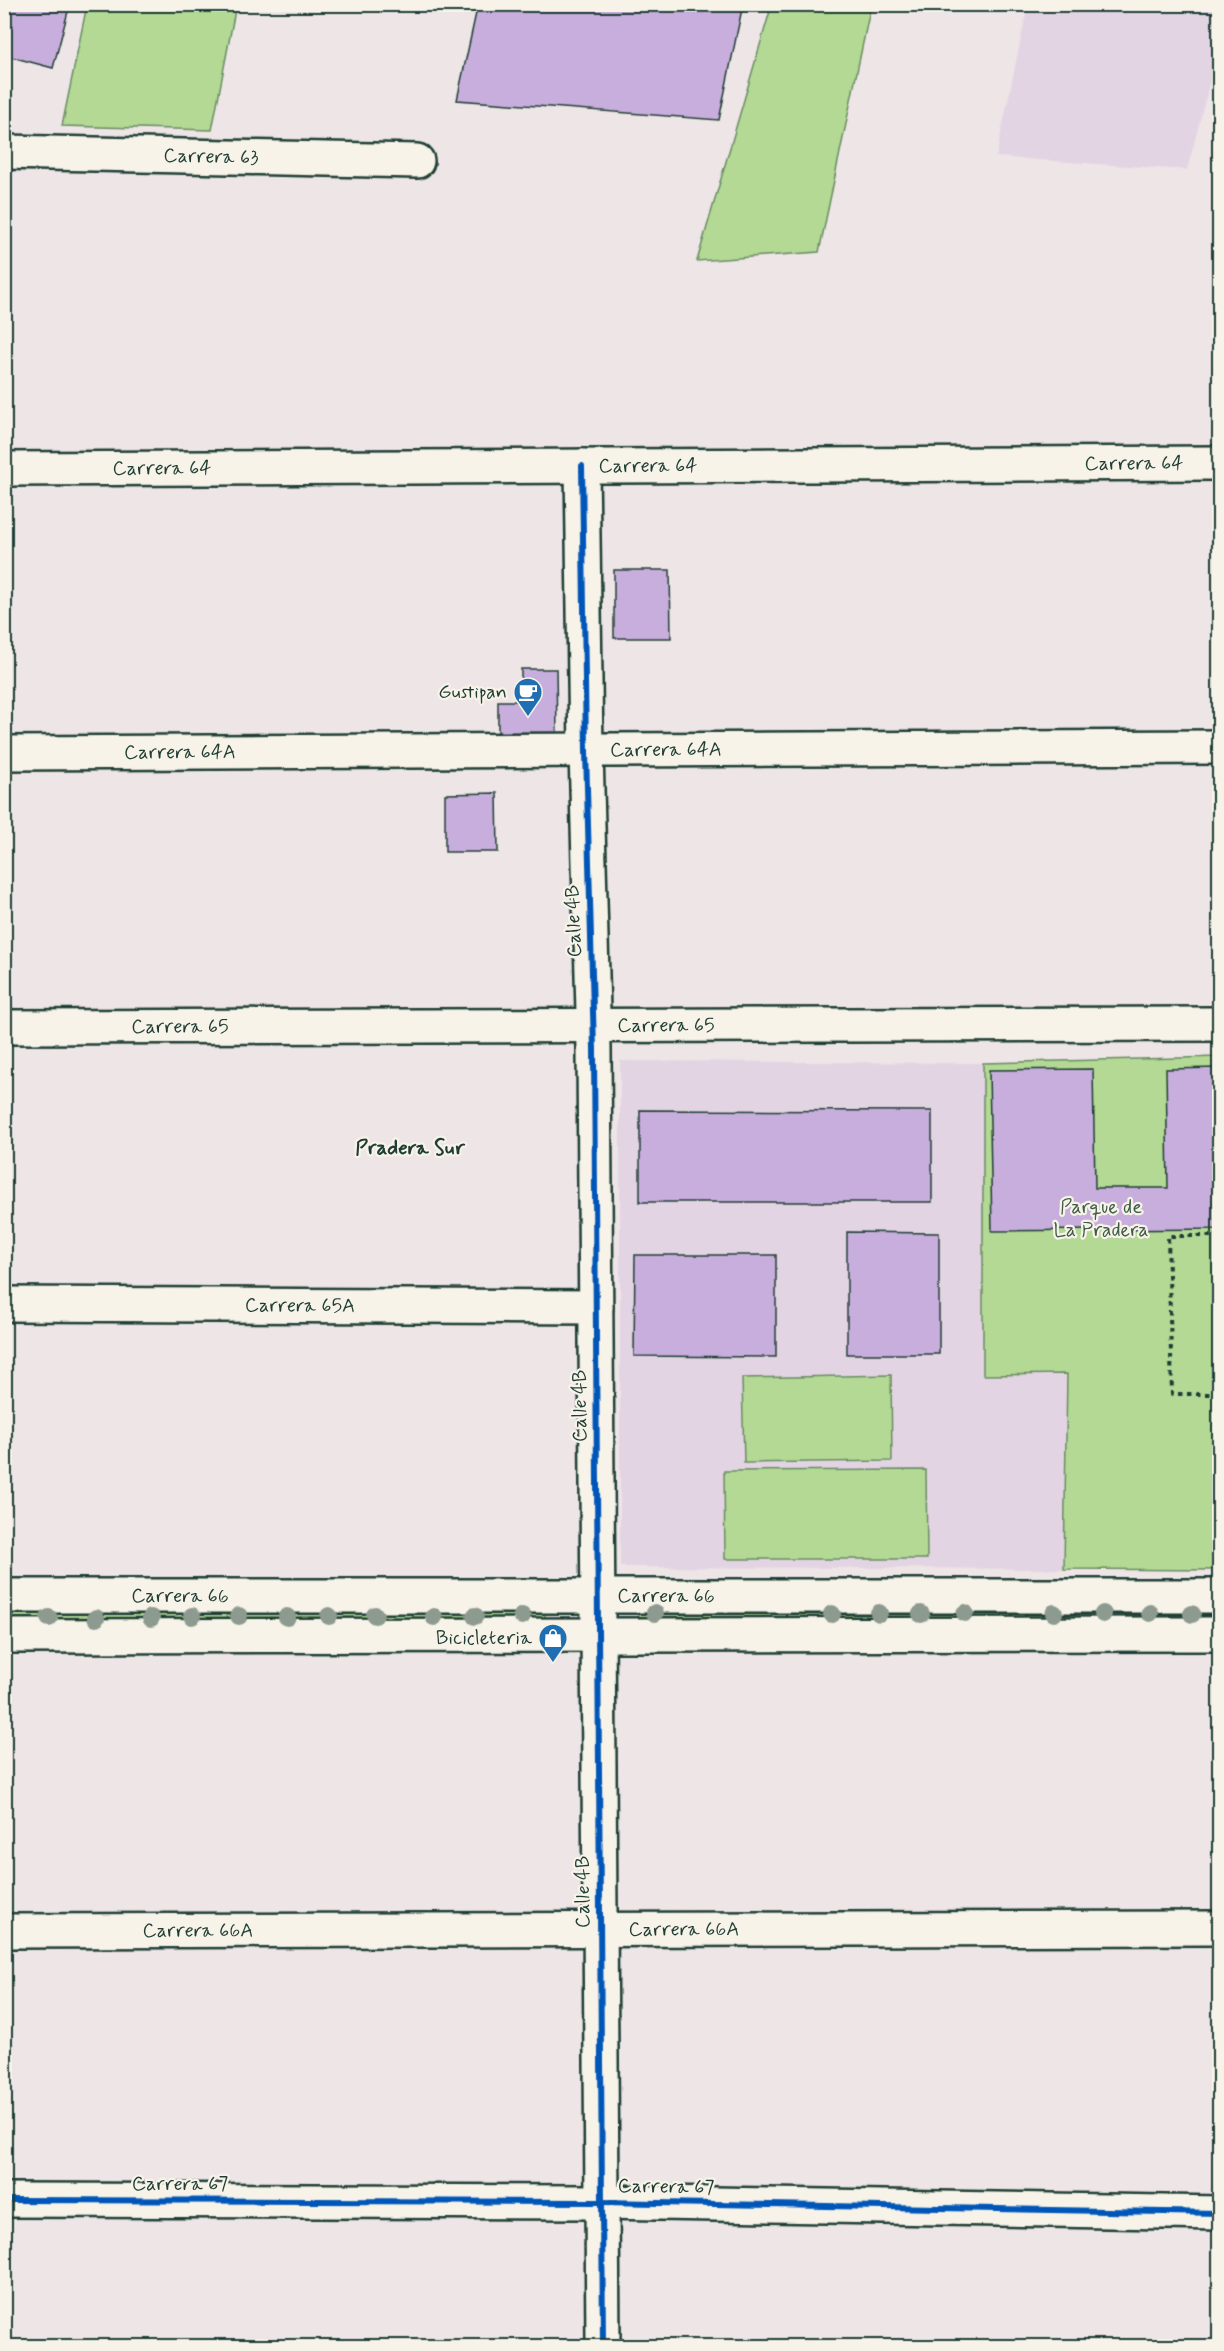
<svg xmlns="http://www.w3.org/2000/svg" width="1224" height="2351" viewBox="0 0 1224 2351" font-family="Mynerve,sans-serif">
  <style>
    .built { fill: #e3d4e3 }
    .green { fill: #b3d994; stroke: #698b64; stroke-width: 1.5 }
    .building { fill: #c8aedd; stroke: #1f3d34; stroke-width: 1.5 }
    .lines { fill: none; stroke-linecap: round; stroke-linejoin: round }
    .minor-casing { stroke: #1f3d34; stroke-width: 38 }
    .tertiary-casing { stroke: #1f3d34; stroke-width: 38 }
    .path { stroke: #1f3d34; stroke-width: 4; stroke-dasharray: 4.5 4.5; stroke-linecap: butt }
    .minor { stroke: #f7f3e8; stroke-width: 33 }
    .tertiary { stroke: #f7f3e8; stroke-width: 33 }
    .cycleway-casing { stroke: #f7f3e8; stroke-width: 10 }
    .cycleway { stroke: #0057b8; stroke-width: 6 }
    .tree { fill: #8d9a8f }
    .labels { text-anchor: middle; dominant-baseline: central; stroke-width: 4.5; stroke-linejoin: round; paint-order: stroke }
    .street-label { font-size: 20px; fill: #1f3d34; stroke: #f7f3e8 }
    .poi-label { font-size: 20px; fill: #1f3d34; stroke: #f7f3e8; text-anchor: end }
    .park-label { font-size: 20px; fill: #3d5c47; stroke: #f7f3e8 }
    .neighbourhood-label { font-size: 21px; font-weight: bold; fill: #1f3d34; stroke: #f7f3e8 }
  </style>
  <rect width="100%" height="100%" fill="#eee5e6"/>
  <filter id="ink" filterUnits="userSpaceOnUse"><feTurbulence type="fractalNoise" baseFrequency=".0167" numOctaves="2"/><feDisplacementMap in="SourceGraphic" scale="12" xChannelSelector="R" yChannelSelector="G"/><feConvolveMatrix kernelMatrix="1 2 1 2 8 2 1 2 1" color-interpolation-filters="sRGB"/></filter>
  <g filter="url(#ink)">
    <g class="built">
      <path d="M1028,5H1219V46L1187,170L996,157Z"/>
      <path d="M620,1061L983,1063V1375L1067,1374L1064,1569L620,1567Z"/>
    </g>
    <g class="green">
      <path d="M772,4L871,5L819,252L697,261Z"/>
      <path d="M87,5H236L212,130L62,126Z"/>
      <path d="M1219,1057V1570L1064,1569L1067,1374L983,1375V1063Z"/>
      <path d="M891,1375L892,1461L744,1463L742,1378Z"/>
      <path d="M926,1470L927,1559H725L724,1471Z"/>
      <path d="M1219,1607L1220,1621H639V1608Z"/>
      <path d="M545,1609V1621L5,1624L4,1612Z"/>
    </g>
    <g class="building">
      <path d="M4,4H70L53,68L4,55Z"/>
      <path d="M478,4H743L719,120L457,100Z"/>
      <path d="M614,570H670L671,638H614Z"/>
      <path d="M521,669H556L557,735H498V701H521Z"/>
      <path d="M497,793L498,852H445V794Z"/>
      <path d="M1220,1068V1229L992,1231L989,1070L1093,1069L1095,1188H1168L1166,1069Z"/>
      <path d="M640,1110L932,1111V1202H640Z"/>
      <path d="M847,1232L939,1233V1354H847Z"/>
      <path d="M635,1255H776V1357L634,1356Z"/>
    </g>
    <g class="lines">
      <g class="minor-casing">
        <g id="minor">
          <path id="s1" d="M4,152L417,161"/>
          <path d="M582,466L586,751L594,1049L603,2346"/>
          <path id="s2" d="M4,469L1220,463"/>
          <path id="s3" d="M4,753L1220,747"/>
          <path id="s4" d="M4,1027L1220,1024"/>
          <path id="s5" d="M4,1304L596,1307"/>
          <path id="s6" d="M4,1931L1220,1928"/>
          <path d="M4,2200L601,2202L1220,2213"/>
        </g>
      </g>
      <g class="tertiary-casing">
        <g id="tertiary">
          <path id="s7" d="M4,1596H1220"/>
          <path d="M4,1636L1220,1634"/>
        </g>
      </g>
      <path class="path" d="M1220,1236H1168L1172,1394H1220"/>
      <use href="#minor" class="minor"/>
      <use href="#tertiary" class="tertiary"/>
      <g class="cycleway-casing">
        <g id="cycleway">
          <path d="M582,466L586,751L594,1049L603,2346"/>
          <path d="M4,2200L601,2202L1220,2213"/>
        </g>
      </g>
      <use href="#cycleway" class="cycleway"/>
    </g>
    <g class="tree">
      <circle cx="655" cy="1613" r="9"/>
      <circle cx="879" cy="1613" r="9"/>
      <circle cx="965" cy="1613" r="9"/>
      <circle cx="1054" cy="1613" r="9"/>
      <circle cx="1150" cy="1613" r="9"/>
      <circle cx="832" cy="1614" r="9"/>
      <circle cx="921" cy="1614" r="9"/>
      <circle cx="1103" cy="1614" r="9"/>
      <circle cx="1192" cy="1614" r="9"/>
      <circle cx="375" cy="1615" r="9"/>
      <circle cx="192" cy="1616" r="9"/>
      <circle cx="239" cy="1616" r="9"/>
      <circle cx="329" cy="1616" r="9"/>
      <circle cx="475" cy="1616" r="9"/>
      <circle cx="522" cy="1616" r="9"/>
      <circle cx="287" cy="1617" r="9"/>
      <circle cx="434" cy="1617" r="9"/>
      <circle cx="49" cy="1618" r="9"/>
      <circle cx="96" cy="1618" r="9"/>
      <circle cx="151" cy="1618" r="9"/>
    </g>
  </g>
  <defs>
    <g id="cafe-pin" transform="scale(1.5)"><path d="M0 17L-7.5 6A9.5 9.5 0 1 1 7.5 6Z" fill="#1f6fb2" stroke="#f7f3e8"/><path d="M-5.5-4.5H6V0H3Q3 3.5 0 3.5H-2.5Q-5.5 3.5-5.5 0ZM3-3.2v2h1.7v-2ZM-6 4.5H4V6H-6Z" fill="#fff"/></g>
    <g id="shop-pin" transform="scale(1.5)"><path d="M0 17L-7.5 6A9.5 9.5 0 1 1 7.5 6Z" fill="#1f6fb2" stroke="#f7f3e8"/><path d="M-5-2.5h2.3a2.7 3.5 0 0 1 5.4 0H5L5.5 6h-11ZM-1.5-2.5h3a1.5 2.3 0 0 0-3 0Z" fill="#fff"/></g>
  </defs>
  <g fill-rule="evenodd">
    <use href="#cafe-pin" x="528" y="692"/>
    <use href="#shop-pin" x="553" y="1638"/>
  </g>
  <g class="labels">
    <g class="street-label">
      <text stroke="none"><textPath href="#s1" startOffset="207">Carrera 63</textPath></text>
      <text stroke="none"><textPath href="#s2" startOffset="1130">Carrera 64</textPath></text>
      <text stroke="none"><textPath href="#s2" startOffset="644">Carrera 64</textPath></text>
      <text stroke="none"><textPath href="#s2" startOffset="158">Carrera 64</textPath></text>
      <text stroke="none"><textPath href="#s3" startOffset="662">Carrera 64A</textPath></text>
      <text stroke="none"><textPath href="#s3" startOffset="176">Carrera 64A</textPath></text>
      <text transform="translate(574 921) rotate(-92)">Calle 4B</text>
      <text stroke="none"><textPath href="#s4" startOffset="662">Carrera 65</textPath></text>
      <text stroke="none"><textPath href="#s4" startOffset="176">Carrera 65</textPath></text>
      <text stroke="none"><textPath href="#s5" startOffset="296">Carrera 65A</textPath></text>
      <text transform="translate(580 1406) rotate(-90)">Calle 4B</text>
      <text stroke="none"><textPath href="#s7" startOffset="176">Carrera 66</textPath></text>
      <text stroke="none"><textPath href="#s7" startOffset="662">Carrera 66</textPath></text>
      <text transform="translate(583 1892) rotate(-90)">Calle 4B</text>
      <text stroke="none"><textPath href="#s6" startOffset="680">Carrera 66A</textPath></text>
      <text stroke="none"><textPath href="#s6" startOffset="194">Carrera 66A</textPath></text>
      <text x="180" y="2184">Carrera 67</text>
      <text transform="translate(666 2187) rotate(1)">Carrera 67</text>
    </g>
    <g class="poi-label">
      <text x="507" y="692">Gustipan</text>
      <text x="532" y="1638">Bicicleteria</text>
    </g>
    <g class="park-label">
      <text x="1101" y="1207">Parque de<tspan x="1101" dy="23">La Pradera</tspan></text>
    </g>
    <g class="neighbourhood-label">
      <text x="410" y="1148">Pradera Sur</text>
    </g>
  </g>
  <rect width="1224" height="2351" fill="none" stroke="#f7f3e8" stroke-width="24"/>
  <rect x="12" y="12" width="1200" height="2327" fill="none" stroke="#1f3d34" stroke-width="2" filter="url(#ink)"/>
</svg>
